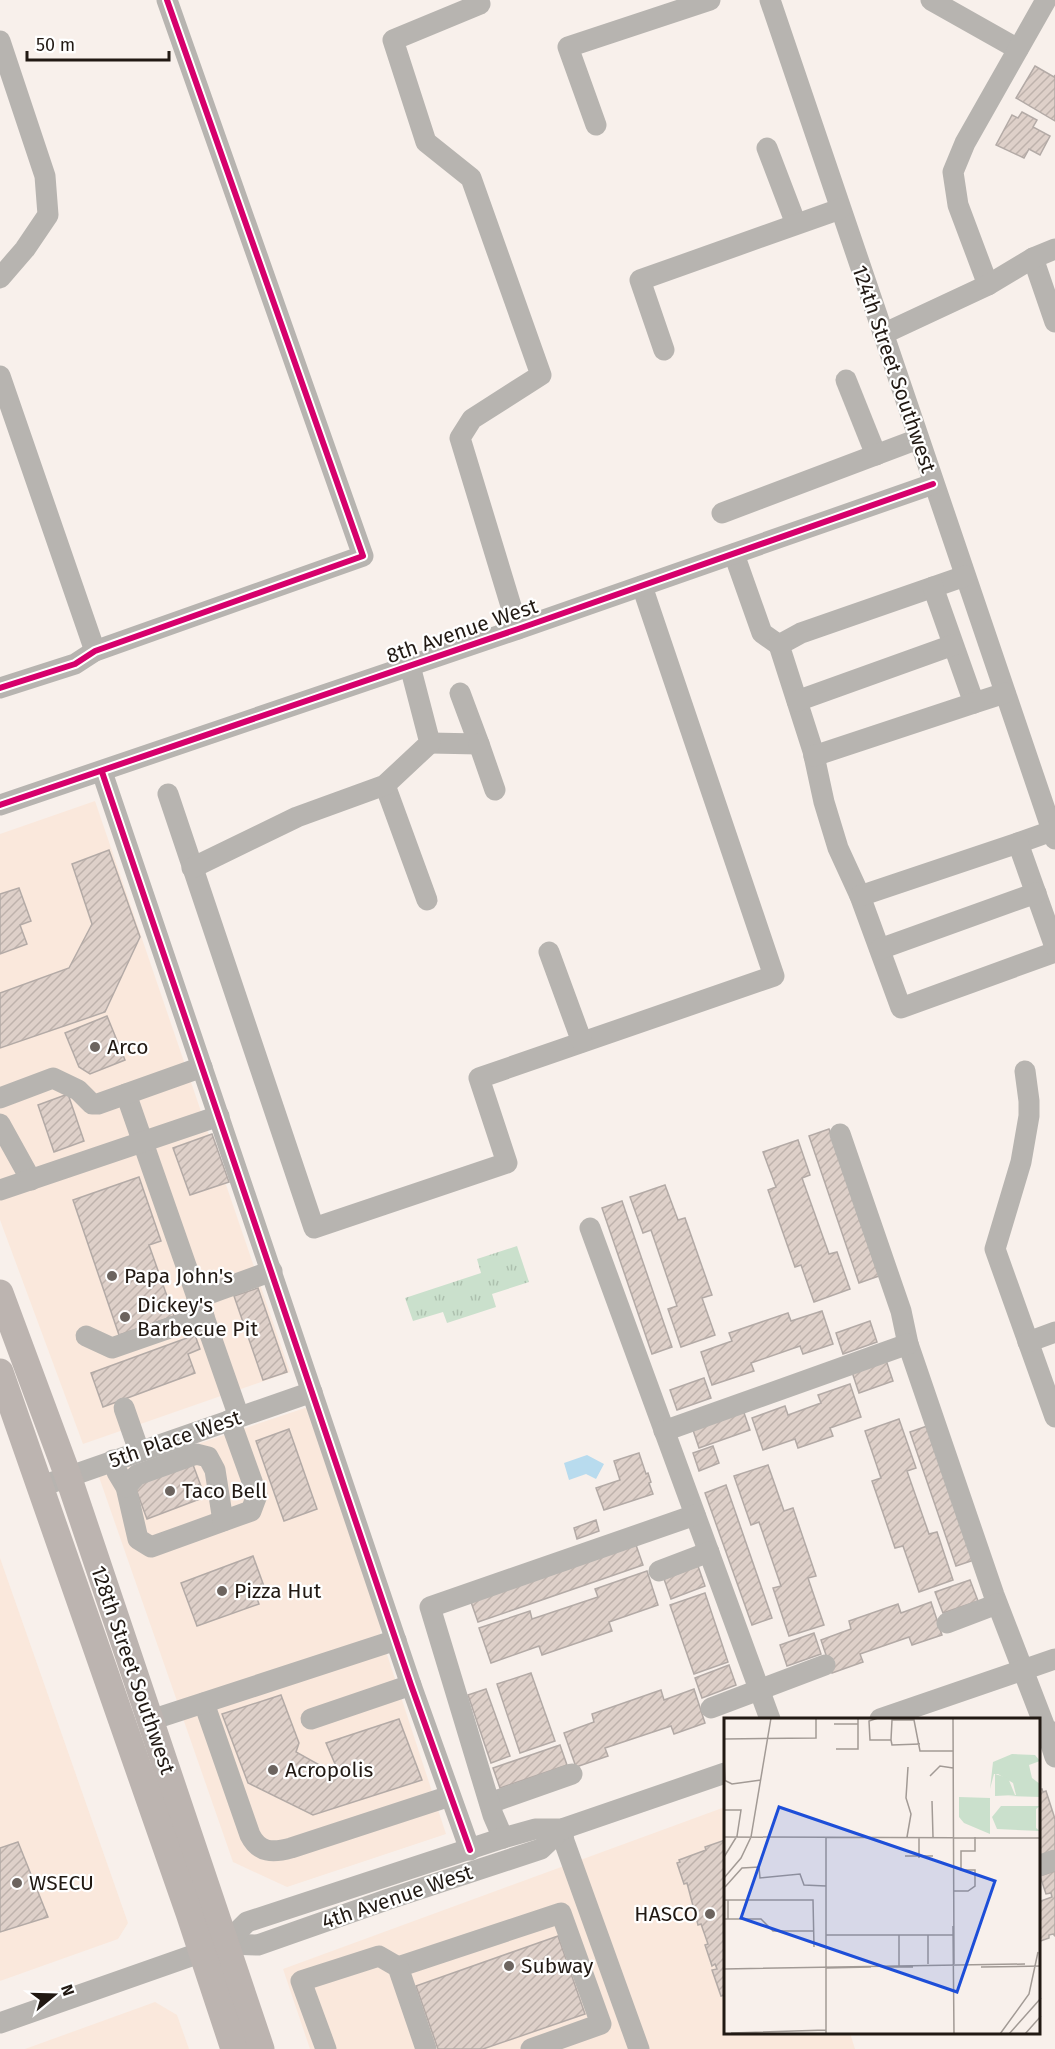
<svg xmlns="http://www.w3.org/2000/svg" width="1055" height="2049" viewBox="0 0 1055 2049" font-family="'Fira Sans',sans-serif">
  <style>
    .built { fill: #fae8dc }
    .grass { fill: url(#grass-tufts) }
    .water { fill: #b8dbee }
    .building { fill: url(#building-hatch); stroke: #b3aaa6; stroke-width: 1.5 }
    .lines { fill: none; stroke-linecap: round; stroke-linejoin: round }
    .minor { stroke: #b7b4b0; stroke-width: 21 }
    .major { stroke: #bcb4b0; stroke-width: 27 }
    .cycleway-casing { stroke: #fff; stroke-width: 10 }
    .cycleway { stroke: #d6006c; stroke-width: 6 }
    .poi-dot { fill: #6c645f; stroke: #fff; stroke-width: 2 }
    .labels { text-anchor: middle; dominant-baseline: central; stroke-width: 4.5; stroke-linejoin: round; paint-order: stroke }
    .street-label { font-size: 21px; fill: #211913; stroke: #fff }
    .poi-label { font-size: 21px; fill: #211913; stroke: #fff; text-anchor: start }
    .inset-road { fill: none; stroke: #a29a95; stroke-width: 1.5 }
    .view { fill: #1d4ed8; fill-opacity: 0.15; stroke: #1d4ed8; stroke-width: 3 }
    .inset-edge { fill: none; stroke: #211913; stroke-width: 3 }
  </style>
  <defs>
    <pattern id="grass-tufts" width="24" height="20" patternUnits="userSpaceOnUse" patternTransform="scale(1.5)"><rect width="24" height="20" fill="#cae0cc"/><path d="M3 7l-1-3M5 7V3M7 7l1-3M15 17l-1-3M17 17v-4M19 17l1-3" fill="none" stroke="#adc0ae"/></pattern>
    <pattern id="building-hatch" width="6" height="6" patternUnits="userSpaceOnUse" patternTransform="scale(1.5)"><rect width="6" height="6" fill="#ded0c9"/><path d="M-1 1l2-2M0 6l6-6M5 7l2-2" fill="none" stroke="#beb2ac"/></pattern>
  </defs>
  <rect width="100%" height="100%" fill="#f8f0eb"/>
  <g class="built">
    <path d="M95,801L290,1372L83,1444L0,1220V834Z"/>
    <path d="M314,1405L383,1607L380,1633L446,1834L287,1887L233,1862L99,1477Z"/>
    <path d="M0,1558L128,1923L118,1939L0,1981Z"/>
    <path d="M725,1807V2032L850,2033L855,2049H310L283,1969Z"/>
    <path d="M155,2002L177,2015L189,2049H25Z"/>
  </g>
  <path class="grass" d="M517,1246L529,1282L492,1294L496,1307L447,1323L443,1312L413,1321L405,1298L481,1273L477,1259Z"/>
  <path class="water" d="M587,1455L604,1464L596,1479L586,1474L569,1480L564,1463Z"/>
  <g class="building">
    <path d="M1035,66L1054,77L1055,75V121L1016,98Z"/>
    <path d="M1022,112L1037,120L1033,127L1050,136L1040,155L1029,149L1024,158L996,145L1012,115L1018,118Z"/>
    <path d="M109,850L140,937L105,1012L0,1048V993L69,968L92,924L72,864Z"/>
    <path d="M19,888L31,921L20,925L27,944L0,954V894Z"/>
    <path d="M107,1016L125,1060L90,1074L79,1067L65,1033Z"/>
    <path d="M68,1094L84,1141L54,1152L38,1105Z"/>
    <path d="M829,1129L879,1276L859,1283L809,1136Z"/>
    <path d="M212,1134L229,1182L190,1195L173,1148Z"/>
    <path d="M798,1140L810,1175L802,1178L829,1254L837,1252L850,1289L814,1302L801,1265L795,1267L768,1190L776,1187L763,1152Z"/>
    <path d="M139,1177L161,1241L149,1245L174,1316L119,1335L73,1200Z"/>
    <path d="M665,1185L678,1220L685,1218L712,1295L702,1298L715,1335L681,1347L668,1309L677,1306L651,1230L643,1233L630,1197Z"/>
    <path d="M622,1201L672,1347L652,1354L602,1208Z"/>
    <path d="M258,1288L287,1372L263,1380L234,1296Z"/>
    <path d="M822,1311L833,1344L803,1354L800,1346L751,1363L754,1371L712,1385L701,1352L732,1341L729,1333L788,1313L791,1321Z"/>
    <path d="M870,1321L877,1342L843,1354L836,1333Z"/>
    <path d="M195,1335L200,1349L188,1354L195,1373L103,1407L91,1373Z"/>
    <path d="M886,1360L893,1381L859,1393L852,1372Z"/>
    <path d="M704,1378L711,1398L677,1410L670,1390Z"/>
    <path d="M850,1384L861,1417L830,1428L833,1436L798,1448L795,1439L763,1450L752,1418L785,1406L788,1415L821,1403L818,1395Z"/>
    <path d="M743,1410L750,1430L699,1448L692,1427Z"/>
    <path d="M899,1419L916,1468L907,1471L929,1534L937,1532L953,1580L919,1592L903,1546L895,1548L872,1481L881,1478L865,1431Z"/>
    <path d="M930,1425L977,1559L956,1566L910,1432Z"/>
    <path d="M289,1429L317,1509L284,1521L256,1441Z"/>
    <path d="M713,1446L719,1463L699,1471L693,1453Z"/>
    <path d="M639,1453L646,1474L648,1473L651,1482L649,1483L653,1494L604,1510L596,1488L620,1480L614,1461Z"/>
    <path d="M192,1462L205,1497L147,1519L134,1484Z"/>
    <path d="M768,1465L784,1511L793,1508L816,1576L808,1578L824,1625L789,1636L773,1588L781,1586L759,1522L751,1525L734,1476Z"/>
    <path d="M726,1485L772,1618L752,1625L705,1493Z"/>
    <path d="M596,1520L599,1531L577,1539L574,1528Z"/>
    <path d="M636,1545L643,1565L478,1622L471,1602Z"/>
    <path d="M253,1556L265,1589L255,1593L259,1604L197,1626L181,1583Z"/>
    <path d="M698,1566L705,1586L671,1599L664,1579Z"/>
    <path d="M647,1571L658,1605L609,1622L612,1631L542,1655L539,1646L491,1663L479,1628L530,1611L532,1619L598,1597L595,1589Z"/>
    <path d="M970,1580L978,1601L943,1613L935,1592Z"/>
    <path d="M705,1593L728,1662L694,1674L670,1605Z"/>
    <path d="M931,1602L942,1635L912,1645L909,1637L860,1654L863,1662L832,1673L821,1640L851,1629L849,1621L898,1604L901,1613Z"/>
    <path d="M814,1633L821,1654L787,1666L780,1645Z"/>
    <path d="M729,1665L736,1685L702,1698L695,1678Z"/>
    <path d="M531,1673L555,1741L520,1753L497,1684Z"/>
    <path d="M486,1689L510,1756L491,1763L468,1695Z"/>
    <path d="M694,1689L705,1723L674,1734L671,1726L605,1748L608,1756L576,1767L564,1733L594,1722L592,1714L661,1690L664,1700Z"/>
    <path d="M281,1695L299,1743L296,1752L330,1771L335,1764L326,1743L399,1719L422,1780L313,1815L248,1783L222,1714Z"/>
    <path d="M560,1745L567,1765L500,1788L493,1768Z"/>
    <path d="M1042,1789L1043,1792L1046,1791L1055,1819V1851L1038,1857V1790Z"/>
    <path d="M725,1840V1995L721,1996L712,1970L717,1969L715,1964L712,1966L705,1945L708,1944L701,1924L698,1925L687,1883L684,1884L677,1863L680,1862L679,1860L706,1850L705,1847Z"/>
    <path d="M18,1842L48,1917L0,1932V1848Z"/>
    <path d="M1055,1871V1936L1053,1934L1049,1935V1938L1038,1942V1902L1052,1897L1051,1893L1046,1894L1040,1876Z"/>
    <path d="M558,1936L585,2014L483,2049H438L416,1986Z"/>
  </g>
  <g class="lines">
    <g class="minor">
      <path d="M478,0L480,4L393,40L426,142L471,178L541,375L472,419L460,438L518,629"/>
      <path d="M770,0L1055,839"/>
      <path d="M931,0L1018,49"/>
      <path d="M0,41L45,176L48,215L25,249L0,278"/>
      <path d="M596,125L568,47L710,0"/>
      <path d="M767,148L796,224"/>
      <path d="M1033,258L1055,322"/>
      <path d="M988,285L958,205L953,172L965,143L1046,0"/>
      <path d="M883,334L988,285L1033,258L1055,249"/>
      <path d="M664,350L640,280L840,209"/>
      <path d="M0,376L95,651"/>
      <path d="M846,380L876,455"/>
      <path d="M722,513L918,439"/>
      <path d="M734,554L762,633L779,645"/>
      <path d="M965,576L801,633L779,645L813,751L824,802L838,848L860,896L901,1008L1055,952"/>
      <path d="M933,587L974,703L1005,693"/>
      <path d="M0,688L75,664L95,651L363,556L167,0"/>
      <path d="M797,701L953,645"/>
      <path d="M430,743L479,744L460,693"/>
      <path d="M479,744L495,790"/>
      <path d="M814,756L974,703"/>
      <path d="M102,772L411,1685L470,1850"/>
      <path d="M385,785L427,900"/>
      <path d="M168,794L314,1228L507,1163L479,1078L774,976L642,586"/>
      <path d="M0,805L518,629L933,484"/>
      <path d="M1018,843L1052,831"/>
      <path d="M192,868L297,817L385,785L430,743L410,666"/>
      <path d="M860,896L1018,843L1055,947"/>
      <path d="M880,949L1036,893"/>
      <path d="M549,952L582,1042"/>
      <path d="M1025,1071L1029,1101V1116L1021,1162L995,1249L1055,1417"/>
      <path d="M126,1094L239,1417"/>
      <path d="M0,1098L53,1078L78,1090L92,1104H98L202,1067"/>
      <path d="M0,1124L31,1180"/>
      <path d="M840,1134L901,1311L908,1344L994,1595L1048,1735"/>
      <path d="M0,1190L219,1116"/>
      <path d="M590,1228L770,1719"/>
      <path d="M197,1298L272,1271"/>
      <path d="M86,1336L112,1348L204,1316"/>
      <path d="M1028,1342L1055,1332"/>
      <path d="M124,1408L139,1451"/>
      <path d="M664,1431L908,1344"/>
      <path d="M113,1460L117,1472L126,1487L138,1539L151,1547L251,1511L257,1495L230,1420"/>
      <path d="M39,1487L312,1392"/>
      <path d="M126,1487L137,1475L196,1454L208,1457L215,1470L223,1521"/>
      <path d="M659,1571L709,1552"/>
      <path d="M947,1623L997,1604"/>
      <path d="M204,1703L250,1835C259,1853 273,1853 291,1848L450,1796"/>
      <path d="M711,1708L825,1665"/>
      <path d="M311,1719L411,1685"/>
      <path d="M880,1719L1055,1659"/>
      <path d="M151,1720L396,1640"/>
      <path d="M1055,1732L1048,1735L1055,1757"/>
      <path d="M490,1803L572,1774"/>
      <path d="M562,1829L564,1841L639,2049"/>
      <path d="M503,1838L493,1815L430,1607L695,1515"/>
      <path d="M1038,1866L1055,1860"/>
      <path d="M225,1944L258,1945L389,1899L541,1849L562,1829"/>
      <path d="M398,1967L561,1913L601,2024L531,2049"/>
      <path d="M0,2023L225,1944L247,1922L503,1838L535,1829H562L725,1773"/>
      <path d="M326,2049L301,1981L379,1956L398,1967L426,2049"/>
    </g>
    <g class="major">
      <path d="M0,1293L68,1476L261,2049"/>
      <path d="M0,1372L189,1913L234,2049"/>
    </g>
    <g class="cycleway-casing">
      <g id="cycleway">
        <path d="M0,688L75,664L95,651L363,556L167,0"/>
        <path d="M102,772L411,1685L470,1850"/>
        <path d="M0,805L518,629L933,484"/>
      </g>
    </g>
    <use href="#cycleway" class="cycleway"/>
  </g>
  <g class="poi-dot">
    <circle cx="95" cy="1047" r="6"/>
    <circle cx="112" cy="1276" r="6"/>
    <circle cx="125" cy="1317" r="6"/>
    <circle cx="170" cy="1491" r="6"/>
    <circle cx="222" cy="1591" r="6"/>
    <circle cx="273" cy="1770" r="6"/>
    <circle cx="17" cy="1883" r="6"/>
    <circle cx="710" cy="1914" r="6"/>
    <circle cx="509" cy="1966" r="6"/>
  </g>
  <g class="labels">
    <g class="street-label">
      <text transform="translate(894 369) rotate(71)">124th Street Southwest</text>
      <text transform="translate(462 631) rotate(-19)">8th Avenue West</text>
      <text transform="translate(175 1439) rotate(-19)">5th Place West</text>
      <text transform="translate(133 1670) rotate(71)">128th Street Southwest</text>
      <text transform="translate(397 1897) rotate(-19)">4th Avenue West</text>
    </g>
    <g class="poi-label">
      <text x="107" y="1047">Arco</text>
      <text x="124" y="1276">Papa John's</text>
      <text x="137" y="1305">Dickey's<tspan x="137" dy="24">Barbecue Pit</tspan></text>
      <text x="182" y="1491">Taco Bell</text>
      <text x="234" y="1591">Pizza Hut</text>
      <text x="285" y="1770">Acropolis</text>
      <text x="29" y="1883">WSECU</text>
      <text x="698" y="1914" text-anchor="end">HASCO</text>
      <text x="521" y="1966">Subway</text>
    </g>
  </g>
  <g transform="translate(724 1718)">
    <rect width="316" height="316" fill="#f8f0eb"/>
    <path d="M288,36L311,37L316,43L305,47L308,60L316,66V79L284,78L292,77L289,65L274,56H270L266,71L269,44Z" fill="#cae0cc"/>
    <path d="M271,56L284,60L291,77L271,78ZM235,79L266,80V116L240,105L235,99ZM277,88H316L312,91V110L316,113L273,111L268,99Z" fill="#cae0cc"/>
    <path class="inset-road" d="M154,0L145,3L146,22H167L168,2H190L196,33H229M229,0L230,246M110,6H134M0,21L92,20V0M167,22L168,27L196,26M112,31H134V0M0,39L1,62M206,58L216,48L229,50M0,62L8,66L37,62M208,83L209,119M0,92H17L13,118L0,139M0,119L317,120M102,119V316M183,119L187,96L182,80L184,49M195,119V140M181,138H209M0,160L17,140L27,119L47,0M1,169L18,150L35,149L36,160L76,156L80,167L102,168M230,173H244L251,168V152H237V133H251V119M0,182H89L90,229M4,182V201M0,201H37L49,213H89M229,208L230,316M102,217H229M175,217V248M204,246V217M161,249H189M257,249L317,248M102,250L147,249M0,251L301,246M7,315L102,312M276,316L305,276L314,234M285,316L317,280M301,316L317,298"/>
    <path class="view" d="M55,89L271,163L233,274L17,200Z"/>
    <rect width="316" height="316" class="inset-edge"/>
  </g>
  <g transform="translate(54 1995) rotate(71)" stroke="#ffffff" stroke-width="4.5" paint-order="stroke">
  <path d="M0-4.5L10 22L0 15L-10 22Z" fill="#211913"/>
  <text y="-9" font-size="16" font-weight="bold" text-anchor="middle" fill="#211913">N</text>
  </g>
  <path d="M27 51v9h142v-9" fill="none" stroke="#211913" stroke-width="3"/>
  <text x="36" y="51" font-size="18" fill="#211913" stroke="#ffffff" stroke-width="4.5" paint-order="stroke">50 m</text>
</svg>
